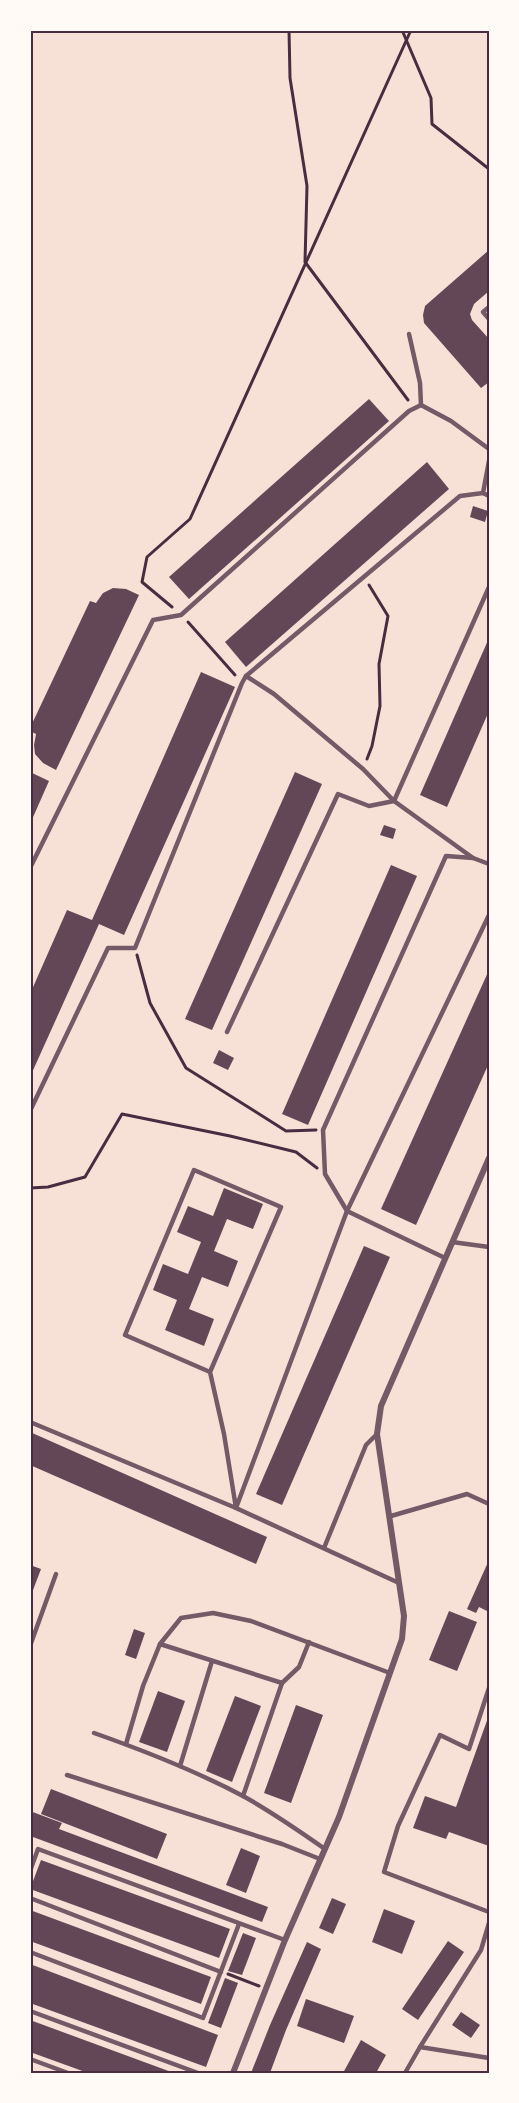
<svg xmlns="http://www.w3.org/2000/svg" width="519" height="2103" viewBox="0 0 519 2103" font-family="Montserrat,sans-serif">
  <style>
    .building { fill: #644757 }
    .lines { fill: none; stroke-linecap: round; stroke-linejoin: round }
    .path { stroke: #4a2c40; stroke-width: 3 }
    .service { stroke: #755966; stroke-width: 4.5 }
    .minor { stroke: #755966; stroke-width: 6 }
    .neatline { fill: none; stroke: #4a2c40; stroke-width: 2 }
  </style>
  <rect width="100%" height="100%" fill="#f7e1d7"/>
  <g class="building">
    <path d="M489,250V291L474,304L470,314L472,320L489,339V382L481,388L424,323L423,315L425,306Z"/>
    <path d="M369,399L389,421L189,599L169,577Z"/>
    <path d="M427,462L449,489L246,667L225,642Z"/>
    <path d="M473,506L488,511L485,522L470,517Z"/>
    <path d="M113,588L126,589L139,595L56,770L43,763L35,754L34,745L36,734L30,731V728L90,601L96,603L103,593Z"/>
    <path d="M489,638V711L447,807L420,795Z"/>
    <path d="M201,672L235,687L124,935L99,924L30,1077V994L67,910L92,920Z"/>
    <path d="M30,772L49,781L30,824Z"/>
    <path d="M295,772L322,784L212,1030L185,1019Z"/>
    <path d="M384,825L396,829L393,839L380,835Z"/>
    <path d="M391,865L417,876L308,1125L282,1114Z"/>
    <path d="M489,970V1063L416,1225L381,1209Z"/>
    <path d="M219,1050L234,1058L228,1070L213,1063Z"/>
    <path d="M224,1188L263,1204L253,1229L227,1219L214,1251L238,1261L228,1287L202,1277L189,1309L214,1319L204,1346L165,1330L177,1300L153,1290L163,1264L188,1274L201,1242L177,1232L188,1206L213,1216Z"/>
    <path d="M364,1246L390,1257L282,1505L256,1494Z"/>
    <path d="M30,1432L267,1537L256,1564L30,1465Z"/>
    <path d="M489,1560V1612L479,1607L476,1613L467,1609Z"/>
    <path d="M30,1565L41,1569L30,1598Z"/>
    <path d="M449,1611L477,1622L457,1671L429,1660Z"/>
    <path d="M134,1629L145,1633L136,1659L125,1655Z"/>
    <path d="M158,1691L185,1701L167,1752L139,1742Z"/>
    <path d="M235,1696L261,1706L232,1782L206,1771Z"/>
    <path d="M296,1705L323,1715L291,1803L264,1793Z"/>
    <path d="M489,1715V1846L449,1832L446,1839L413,1828L425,1796L456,1807Z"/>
    <path d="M51,1789L167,1834L157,1859L41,1814Z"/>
    <path d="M30,1811L62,1823L59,1829L268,1907L262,1922L33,1837L30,1844Z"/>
    <path d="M241,1848L260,1856L246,1893L226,1885Z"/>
    <path d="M41,1860L230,1929L219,1958L30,1889Z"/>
    <path d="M332,1898L346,1904L333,1934L319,1928Z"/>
    <path d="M384,1909L415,1921L402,1954L372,1942Z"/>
    <path d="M30,1910L211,1977L201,2004L30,1941Z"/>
    <path d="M243,1933L256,1938L242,1975L228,1971Z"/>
    <path d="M448,1941L464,1952L418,2020L402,2009Z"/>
    <path d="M307,1942L321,1949L286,2030L270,2073H251L270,2025Z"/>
    <path d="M30,1964L218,2035L206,2067L30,2003Z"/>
    <path d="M225,1978L238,1983L221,2028L208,2023Z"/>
    <path d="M306,1999L354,2016L344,2043L297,2026Z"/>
    <path d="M461,2012L480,2025L471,2038L452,2025Z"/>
    <path d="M30,2020L174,2073H88L30,2052Z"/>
    <path d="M361,2040L386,2055L376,2073H343Z"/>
  </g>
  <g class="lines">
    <g class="path">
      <path d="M289,30L290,78L307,186L305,262L408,400"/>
      <path d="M402,30L431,98L432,124L489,169"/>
      <path d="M172,607L142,582L147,557L190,519L411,30"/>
      <path d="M188,622L235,675"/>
      <path d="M367,759L372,746L380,706L379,664L388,616L369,585"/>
      <path d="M137,955L150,1003L186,1068L286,1131L316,1130"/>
      <path d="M30,1188L48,1187L85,1177L122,1114L230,1136L296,1152L317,1168"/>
      <path d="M228,1974L259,1986"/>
    </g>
    <g class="service">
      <path d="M489,307L483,312L489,319"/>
      <path d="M409,334L420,383L421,405"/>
      <path d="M489,461L483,493L489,496"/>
      <path d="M246,676L274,694L363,769L394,801L473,858L489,864"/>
      <path d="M30,868L153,620L181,615L409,411L421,405L451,421L489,449"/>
      <path d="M227,1032L338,794L369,806L394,801L489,587"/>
      <path d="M30,1111L108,948H135L242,683L246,676L460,496L483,493"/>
      <path d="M452,1242L489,1247"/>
      <path d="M445,1258L347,1211L325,1174L323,1130L446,856L473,858"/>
      <path d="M210,1372L281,1207L194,1170L125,1335L210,1372L224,1434L236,1508L347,1211L489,915"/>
      <path d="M30,1422L236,1508L399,1583"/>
      <path d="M391,1516L467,1494L489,1504"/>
      <path d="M324,1548L366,1445L377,1434"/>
      <path d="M160,1644L282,1683"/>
      <path d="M30,1646L56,1574"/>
      <path d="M489,1688L469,1749L440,1735L398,1826L384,1872L489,1912"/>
      <path d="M94,1733C145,1751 196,1771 243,1796C272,1812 298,1830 325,1849"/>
      <path d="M126,1744L143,1686L160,1644L181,1618L213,1613L251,1621L390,1673"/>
      <path d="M180,1766L212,1661"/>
      <path d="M67,1775L282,1844L320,1859"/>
      <path d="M243,1796L282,1683L299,1667L309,1642"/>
      <path d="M30,1871L38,1849L285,1940"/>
      <path d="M30,1898L221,1972"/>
      <path d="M30,1952L203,2018L239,1924"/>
      <path d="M30,2011L198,2073"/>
      <path d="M420,2047L481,1950L489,1923"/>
      <path d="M30,2059L68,2073"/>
      <path d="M405,2073L420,2047L489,2058"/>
    </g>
    <path class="minor" d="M233,2073L285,1940L339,1817L402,1639L404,1616L377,1434L381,1406L489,1158"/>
  </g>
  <rect width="519" height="2103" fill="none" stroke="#fffaf5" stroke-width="63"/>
  <rect x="32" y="32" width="456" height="2040" class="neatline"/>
</svg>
